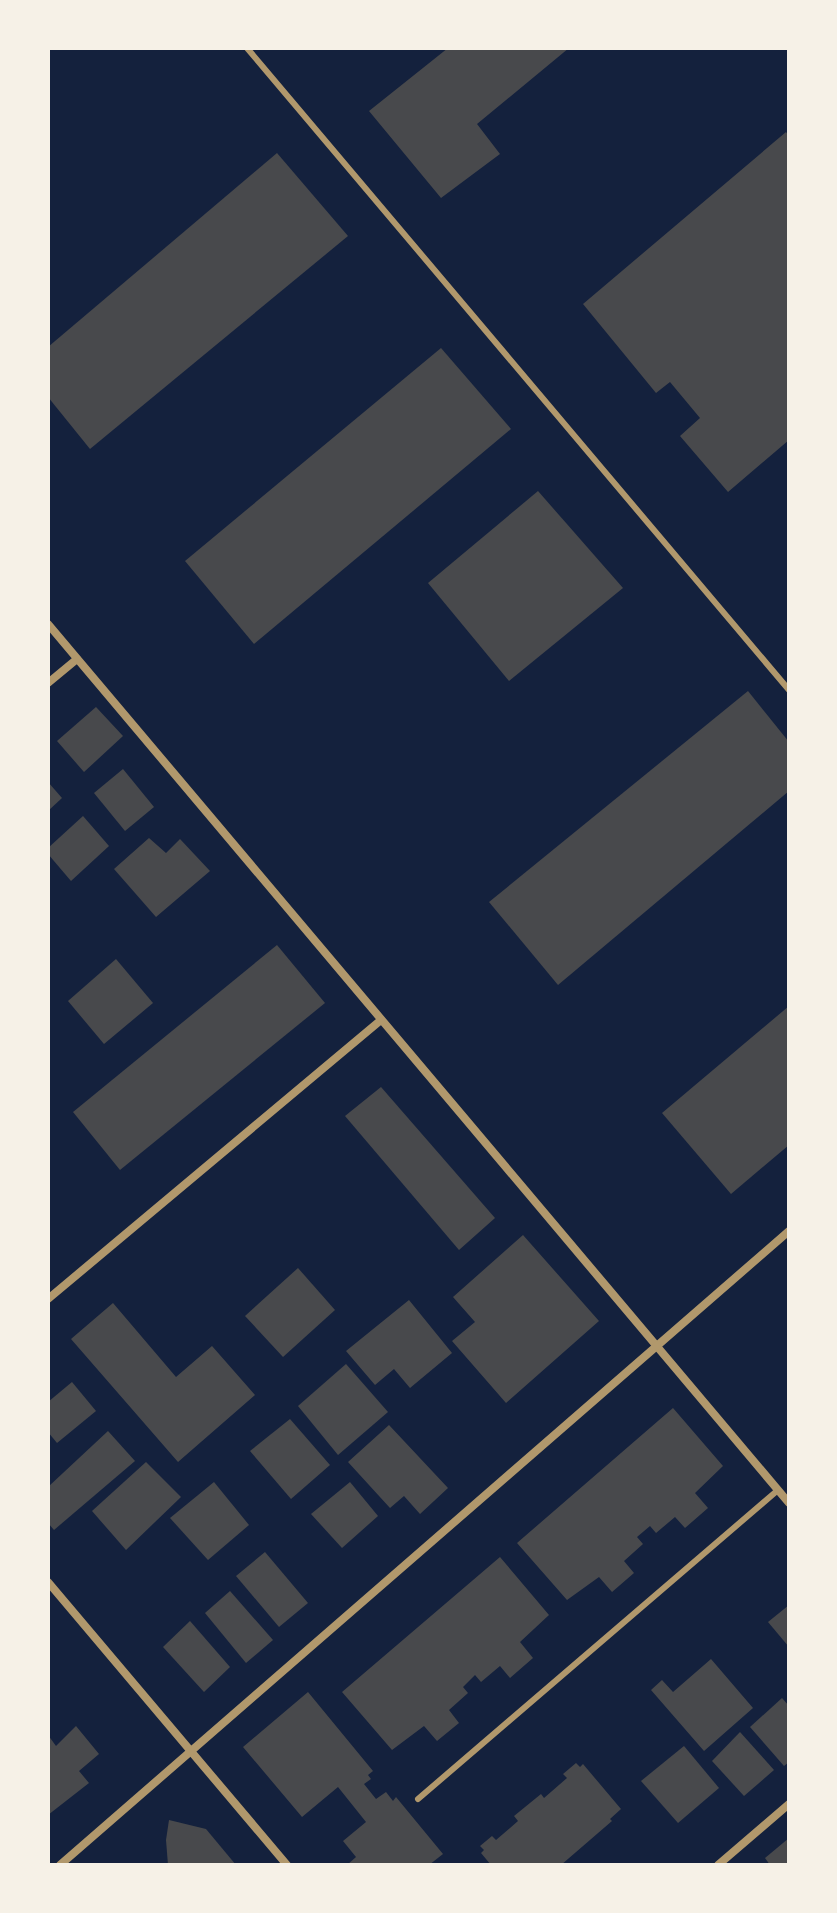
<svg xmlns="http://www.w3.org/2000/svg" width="837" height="1913" viewBox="0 0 837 1913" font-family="Helvetica,sans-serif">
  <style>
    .building { fill: #48494c }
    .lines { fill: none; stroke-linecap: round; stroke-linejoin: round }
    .service { stroke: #b1986c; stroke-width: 6 }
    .minor { stroke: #b1986c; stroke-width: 8 }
  </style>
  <rect width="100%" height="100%" fill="#14213d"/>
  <g class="building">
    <path d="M448,48H569L477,124L500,154L441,198L369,111Z"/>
    <path d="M786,132L789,136V440L728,492L680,436L700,418L670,382L656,393L583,304Z"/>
    <path d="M277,153L348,236L90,449L48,397V347Z"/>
    <path d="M441,348L511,429L254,644L185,561Z"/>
    <path d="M538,491L623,588L509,681L428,583Z"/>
    <path d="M748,691L789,742V791L558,985L489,902Z"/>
    <path d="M96,707L123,736L84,772L57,741Z"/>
    <path d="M123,769L154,807L125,831L94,793Z"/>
    <path d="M48,782L62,798L48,811Z"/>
    <path d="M83,816L109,846L71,881L48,854V848Z"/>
    <path d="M149,838L166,853L180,839L210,871L156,917L114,869Z"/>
    <path d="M277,945L325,1003L120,1170L73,1112Z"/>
    <path d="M116,959L153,1003L104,1044L68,1001Z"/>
    <path d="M789,1006V1145L731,1194L662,1113Z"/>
    <path d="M381,1087L495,1218L459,1250L345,1116Z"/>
    <path d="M523,1235L599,1321L506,1403L452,1341L475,1322L453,1297Z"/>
    <path d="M298,1268L335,1310L283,1357L245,1316Z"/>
    <path d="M409,1300L452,1353L410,1388L394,1369L375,1385L346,1351Z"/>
    <path d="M113,1303L176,1377L212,1346L255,1395L178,1462L71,1339Z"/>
    <path d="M346,1364L388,1412L338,1455L298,1406Z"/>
    <path d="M72,1382L96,1411L57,1443L48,1432V1402Z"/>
    <path d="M673,1408L723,1466L695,1493L708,1508L685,1528L675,1517L656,1533L650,1526L637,1537L643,1544L624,1561L634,1573L612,1592L599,1577L567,1600L517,1543Z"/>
    <path d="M290,1419L330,1465L291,1499L250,1451Z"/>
    <path d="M389,1425L448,1488L420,1514L404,1496L390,1508L348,1462Z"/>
    <path d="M108,1431L135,1461L54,1530L48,1523V1487Z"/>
    <path d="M146,1462L181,1497L126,1550L92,1511Z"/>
    <path d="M214,1482L249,1525L208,1560L170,1518Z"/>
    <path d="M350,1482L378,1516L342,1548L311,1514Z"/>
    <path d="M265,1552L308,1603L279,1627L236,1576Z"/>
    <path d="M500,1557L549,1615L520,1642L533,1658L510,1678L500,1666L481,1682L475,1675L463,1687L468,1693L449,1710L459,1723L437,1741L424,1726L392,1750L342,1692Z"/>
    <path d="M230,1591L273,1640L246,1663L205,1613Z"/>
    <path d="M789,1605V1647L768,1622Z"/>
    <path d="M190,1621L230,1667L204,1692L163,1647Z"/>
    <path d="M711,1659L753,1708L704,1751L651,1690L662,1680L673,1692Z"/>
    <path d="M308,1692L373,1771L368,1775L371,1779L364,1784L376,1799L386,1792L393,1801L396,1797L443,1854L429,1865H347L356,1857L343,1841L366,1822L338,1787L302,1817L243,1747Z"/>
    <path d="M782,1698L789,1706V1762L784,1766L750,1727Z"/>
    <path d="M76,1726L99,1754L79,1771L89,1783L48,1815V1735L56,1746Z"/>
    <path d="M740,1732L774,1770L744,1796L712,1761Z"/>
    <path d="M684,1746L719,1788L678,1823L641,1781Z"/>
    <path d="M576,1763L580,1767L583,1764L621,1809L610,1819L612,1821L561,1865H491L481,1853L484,1850L480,1846L492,1836L496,1840L518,1821L514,1816L541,1794L544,1798L567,1778L563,1774Z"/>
    <path d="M169,1820L206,1829L236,1865H168L166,1840Z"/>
    <path d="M789,1838V1865H770L765,1858Z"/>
  </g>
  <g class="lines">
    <g class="service">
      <path d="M247,48L789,690"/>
      <path d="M418,1799L778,1490"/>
    </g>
    <g class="minor">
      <path d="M48,624L789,1503"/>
      <path d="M48,683L77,659"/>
      <path d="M48,1299L381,1020"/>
      <path d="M48,1582L287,1865"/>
      <path d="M60,1865L789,1231"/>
      <path d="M718,1865L789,1804"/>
    </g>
  </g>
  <rect width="837" height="1913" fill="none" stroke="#f6f1e7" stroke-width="100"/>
</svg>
